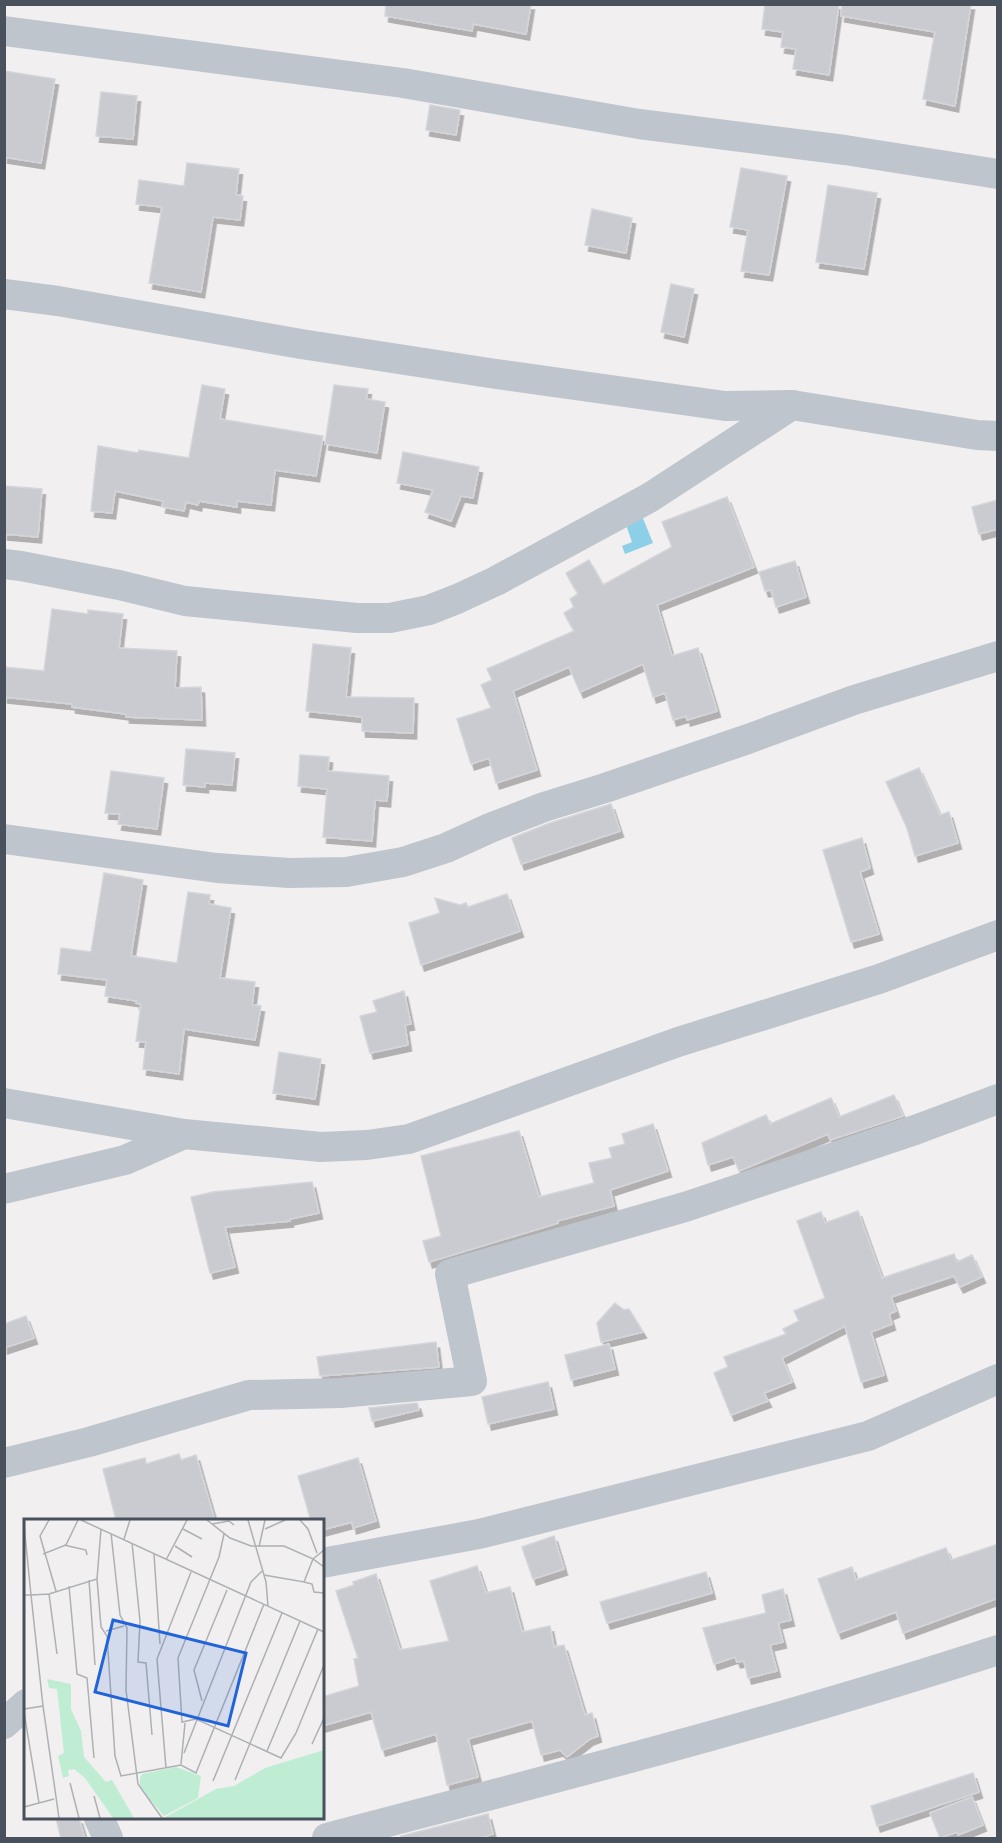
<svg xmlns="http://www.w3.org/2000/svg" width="1002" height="1843" viewBox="0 0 1002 1843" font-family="'Space Grotesk',sans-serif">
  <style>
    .water { fill: #8ecfe8 }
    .building { fill: #c9cbd1; stroke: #d3d5da; stroke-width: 1.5; filter: url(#shadow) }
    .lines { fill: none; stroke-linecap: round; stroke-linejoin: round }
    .minor { stroke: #bec5cd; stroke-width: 30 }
    .inset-road { fill: none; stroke: #adb0b4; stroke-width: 1.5 }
    .view { fill: #2164d9; fill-opacity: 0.15; stroke: #2164d9; stroke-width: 3 }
    .inset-edge { fill: none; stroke: #48515c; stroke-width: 3 }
  </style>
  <defs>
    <filter id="shadow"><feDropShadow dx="3.5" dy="6" stdDeviation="0" flood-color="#0004"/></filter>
  </defs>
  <rect width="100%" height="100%" fill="#f1efef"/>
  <path class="water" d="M642,516L653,543L625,554L622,546L632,542L625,522Z"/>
  <g class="building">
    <path d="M386,4H531L526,34L473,24L472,31L385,16Z"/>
    <path d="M765,4H839L829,75L793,69L796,49L781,47L783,32L762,29Z"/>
    <path d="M842,4H971L955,106L923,99L935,32L841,16Z"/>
    <path d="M4,71L55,79L41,163L4,157Z"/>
    <path d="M101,92L137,96L133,139L96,136Z"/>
    <path d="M430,105L460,110L456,135L426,130Z"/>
    <path d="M187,163L239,169L236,195L243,196L240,220L213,217L201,292L149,283L162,207L136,204L139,180L184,186Z"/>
    <path d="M741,168L787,176L769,275L741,271L748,230L730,227Z"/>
    <path d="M828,185L877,193L864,269L816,262Z"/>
    <path d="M592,209L632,218L626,253L585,245Z"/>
    <path d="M671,284L694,289L684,337L661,332Z"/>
    <path d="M202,385L225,389L220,419L323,436L316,476L275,470L271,505L237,501V507L199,501L198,505L186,502L184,511L162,507L163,501L115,491L112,513L91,511L98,446L138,453L139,450L189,458Z"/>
    <path d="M334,385L368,389L366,399L385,402L377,453L325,444Z"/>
    <path d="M403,452L479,467L473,498L461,496L451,521L425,512L433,490L397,483Z"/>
    <path d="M4,486L42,489L38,537L4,534Z"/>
    <path d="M727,497L754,567L657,605L672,656L698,648L717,711L687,720L686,716L673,720L665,693L653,697L643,664L580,692L569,667L513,691L537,770L496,783L489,758L471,764L457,719L491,708L481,685L492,680L487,669L574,631L564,613L574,607L570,599L578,594L566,573L589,560L603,585L672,547L662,522Z"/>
    <path d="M998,500V529L979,534L972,507Z"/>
    <path d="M795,561L806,597L776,607L771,590L765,591L759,572Z"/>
    <path d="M52,609L88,614V610L123,614L119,648L177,651L175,688L201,687L202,720L126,717V714L72,707V704L4,697V667L44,671Z"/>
    <path d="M313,644L351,648L346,697L414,698L413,733L362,731V717L306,711Z"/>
    <path d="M186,749L235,753L232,785L205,783V787L183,785Z"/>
    <path d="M300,755L329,757L328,771L389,776L387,801L375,800L372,841L323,837L327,789L298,786Z"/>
    <path d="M919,768L940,815L949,812L958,843L915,856L907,828L886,782Z"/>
    <path d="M111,771L164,778L157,829L118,824L120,814L105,813Z"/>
    <path d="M611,804L620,831L521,864L512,838L550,823Z"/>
    <path d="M862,838L870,868L860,872L879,934L851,942L823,850Z"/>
    <path d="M104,873L143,880L131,956L177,963L188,892L210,895L209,904L231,908L220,978L255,982L252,1005L261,1006L255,1040L184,1029L179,1074L143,1069L146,1042L136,1041L141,1004L136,1003L137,1001L105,996L107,980L58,974L61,948L91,952Z"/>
    <path d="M507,894L520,931L421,965L409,923L440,913L435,898L460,905L466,903L468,907Z"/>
    <path d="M404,991L411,1024L405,1025L408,1045L370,1053L360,1016L377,1012L373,1001Z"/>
    <path d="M279,1052L321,1059L315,1099L273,1093Z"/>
    <path d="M894,1095L903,1116L830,1140L828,1134L739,1171L733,1157L708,1165L702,1143L766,1115L770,1124L831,1098L839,1117Z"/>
    <path d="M653,1124L668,1171L610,1190L614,1206L557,1221L558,1223L429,1262L423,1241L441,1236L421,1156L519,1131L539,1197L594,1183L589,1163L612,1158L609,1148L625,1144L622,1134Z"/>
    <path d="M312,1182L319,1213L290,1219V1221L225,1227L235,1267L210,1273L191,1197L213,1192Z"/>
    <path d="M858,1211L882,1278L954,1254L957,1262L972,1255L982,1277L960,1287L954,1276L891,1297L896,1311L889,1314L892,1324L871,1332L884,1375L861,1382L845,1326L782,1358L792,1382L764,1393L768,1401L731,1415L714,1373L728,1367L724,1357L786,1334L783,1329L799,1321L794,1311L825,1298L797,1221L821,1212L825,1223Z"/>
    <path d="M615,1303L624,1310L629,1309L643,1332L601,1342L597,1323Z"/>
    <path d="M26,1316L34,1338L4,1348V1324Z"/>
    <path d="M436,1342L439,1367L320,1376L317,1357Z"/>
    <path d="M609,1344L615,1369L571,1380L565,1355Z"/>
    <path d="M548,1382L554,1409L488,1424L482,1397Z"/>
    <path d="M417,1403L419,1410L372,1421L369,1408Z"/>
    <path d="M179,1454L181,1460L196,1455L215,1521L116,1520L103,1469L145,1458L146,1464Z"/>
    <path d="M358,1458L376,1521L353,1528L352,1522L322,1530V1521H311L298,1476Z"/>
    <path d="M554,1536L564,1569L533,1579L522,1547Z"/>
    <path d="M998,1544V1598L903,1633L896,1612L838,1633L818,1579L852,1567L856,1580L946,1548L951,1560Z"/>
    <path d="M477,1566L486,1593L510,1587L522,1632L550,1626L554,1647L564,1645L585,1715L592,1713L598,1736L590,1739L567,1757L560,1750L541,1755L532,1721L468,1739L478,1777L447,1785L436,1734L382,1750L371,1712L322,1726V1697L359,1686L354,1659L358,1658L336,1591L354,1585L353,1582L376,1574L400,1650L449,1641L430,1581Z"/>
    <path d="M706,1572L712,1593L607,1623L600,1602Z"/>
    <path d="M783,1589L791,1620L778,1623L783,1642L770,1645L777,1671L748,1678L744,1661L737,1662L735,1657L714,1664L703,1628L766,1613L762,1595Z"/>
    <path d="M973,1773L979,1792L877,1826L871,1806Z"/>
    <path d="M972,1797L983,1825L958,1835L957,1832L940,1838L930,1813Z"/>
    <path d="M488,1814L493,1834L476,1839H401V1836Z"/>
    <path d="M56,1818H79L85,1839H61Z"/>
  </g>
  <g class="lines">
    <g class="minor">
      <path d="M4,31L403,83L639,124L845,150L998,174"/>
      <path d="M4,294L58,301L301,344L496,374L725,406L792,405L977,435L998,436"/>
      <path d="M4,564L21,566L119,585L185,601L357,618H390L429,610L457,599L496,581L649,498L792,405"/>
      <path d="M4,839L217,868L289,873L346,872L403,862L446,848L490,828L544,807L605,788L748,739L854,700L998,656"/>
      <path d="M4,1103L184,1134L321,1147L367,1145L409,1139L678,1042L879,979L998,935"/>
      <path d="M4,1189L125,1160L184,1134"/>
      <path d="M4,1463L89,1442L249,1395L340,1393L472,1381L450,1274L685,1207L915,1130L998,1099"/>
      <path d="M322,1563L479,1534L868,1436L998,1379"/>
      <path d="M4,1724L26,1704"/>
      <path d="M99,1818L108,1838"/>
      <path d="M327,1838C551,1779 777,1722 998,1650"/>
    </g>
  </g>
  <g transform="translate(24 1519)">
    <rect width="300" height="300" fill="#f1efef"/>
    <path d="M23,160L47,165V190L57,212L60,238L82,263L88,261L110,299H89L61,259L50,250L44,251L45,257L39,259L34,237L40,234L33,170L25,169ZM300,231V299H140L192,270L210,267L241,249ZM152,248L177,257L174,279L140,297L116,269V259L118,255Z" fill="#bfedd4"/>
    <path class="inset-road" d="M25,1L16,17L32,72M57,1L300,113M183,1L206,19L227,27H260L289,40L300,31M224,1L242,63L244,87M276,1L284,10L293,34M188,5L205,2L210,6M0,6L7,76H0M159,10L178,20M241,10L261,1M87,14L96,96L103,109L102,171L114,265L138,299M200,15L195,38L154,139L158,203L172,200L257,239L272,214L300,146M100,20L106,1M108,24L116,102L114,143L122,144L128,216M40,26L62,31L63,36M151,27L168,38M235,28L241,1M19,35L42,26L54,1M130,35L136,125M142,41L163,1M240,56L280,63L289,40L300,48M73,60L77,108L83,117L91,237L97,257L157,246L172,254L240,85M65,61L71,146M280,63L288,65L290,73L300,74M45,67L53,155L63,159L70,239M25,75L33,135M82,112L100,107M178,182L170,151L203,71M19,187L35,299M0,190L19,187L7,76L25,75L73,60L77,10M0,193L15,284M288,225L300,199M243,232L294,110M160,234L227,63L238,52M157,245L161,204M142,249L133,140L167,53M211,261L276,102M189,262L258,94M46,264L55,299M70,277L76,299M0,288L30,280"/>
    <path class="view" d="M89,101L222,134L204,207L71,173Z"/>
    <rect width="300" height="300" class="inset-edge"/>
  </g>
  <rect width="1002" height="1843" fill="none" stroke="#48515c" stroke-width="12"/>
</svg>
